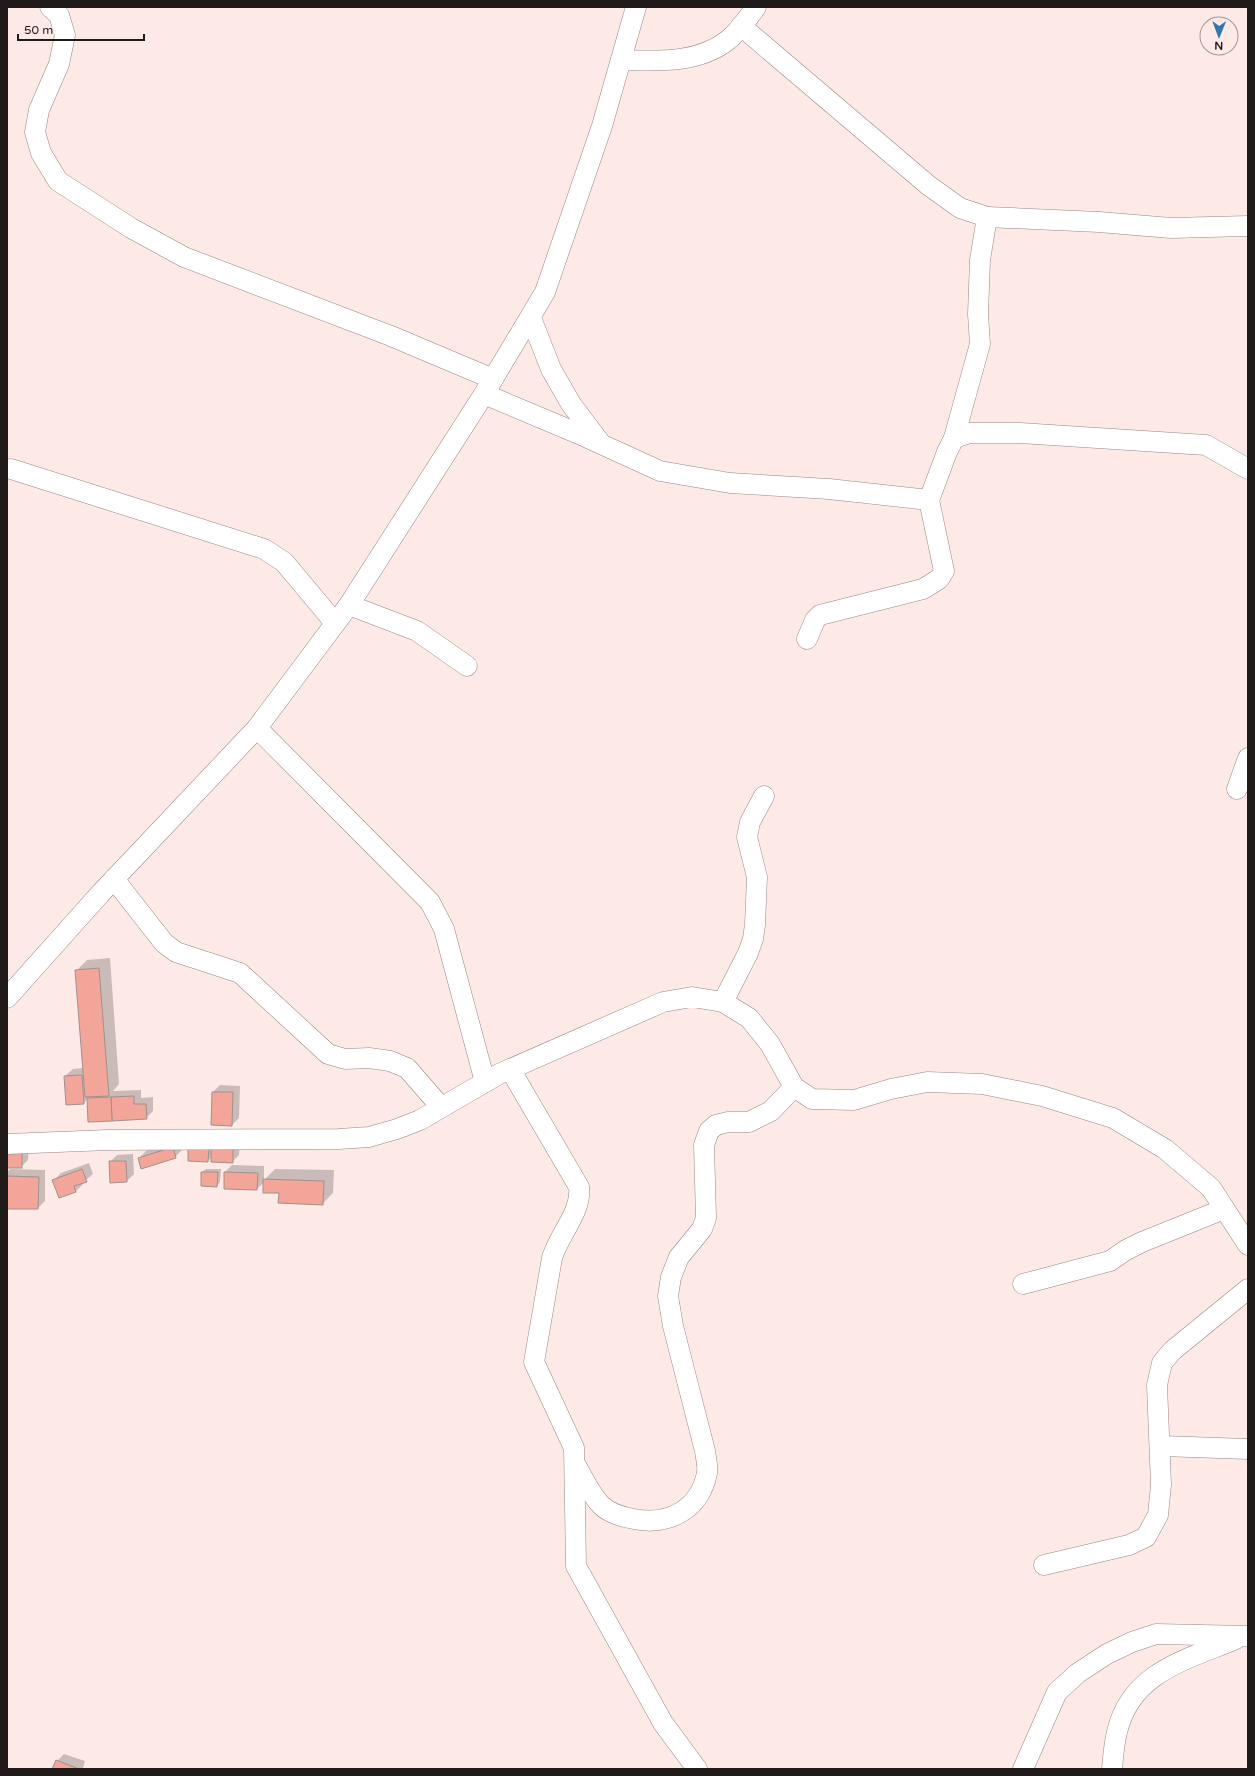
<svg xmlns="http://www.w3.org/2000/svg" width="1255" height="1776" viewBox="0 0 1255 1776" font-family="'Varela Round',sans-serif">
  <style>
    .shadow { fill: #0003 }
    .building { fill: #f3a599; stroke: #a1908d }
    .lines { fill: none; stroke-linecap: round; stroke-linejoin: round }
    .minor-casing { stroke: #988784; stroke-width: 21 }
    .minor { stroke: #fff; stroke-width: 20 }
  </style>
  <rect width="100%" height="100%" fill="#fdeae7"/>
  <g class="shadow">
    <path d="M110,958L119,1084L113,1091L141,1090V1098L153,1097V1111L146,1118L88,1098L84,1103L65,1076L73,1069L83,1068L76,971L87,960Z"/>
    <path d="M220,1085L240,1086L239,1118L232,1125L213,1092Z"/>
    <path d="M180,1141L182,1150L175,1157L139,1158L146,1151Z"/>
    <path d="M240,1141L239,1155L232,1162L212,1157L208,1161L189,1148Z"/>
    <path d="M29,1146L28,1160L21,1167H7Z"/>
    <path d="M133,1154L134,1174L127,1181L111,1182L110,1162L117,1155Z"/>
    <path d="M89,1163L93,1174L82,1183L83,1184L76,1191L54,1180L61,1173Z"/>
    <path d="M232,1165L264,1166V1180L275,1169L334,1170L333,1193L322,1204L280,1192L264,1182L257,1189L225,1172Z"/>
    <path d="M10,1169L45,1170V1201L38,1208H7V1172Z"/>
    <path d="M206,1169H221L220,1182L217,1186L202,1172Z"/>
    <path d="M64,1754L85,1761L83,1768L84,1769H53L57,1761Z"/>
  </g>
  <g class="building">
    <path d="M99,968L109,1096L85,1097L75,970Z"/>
    <path d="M82,1075L84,1104L66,1105L64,1076Z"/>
    <path d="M212,1092H233L232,1126L211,1125Z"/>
    <path d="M134,1096V1104H146L147,1119L112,1121L111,1097Z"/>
    <path d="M111,1097L112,1121L88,1122L87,1098Z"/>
    <path d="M173,1147L176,1158L141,1169L138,1158Z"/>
    <path d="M188,1147L209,1148L208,1162L188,1161Z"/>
    <path d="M211,1147H233V1163L211,1162Z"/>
    <rect x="7" y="1153" width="15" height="15"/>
    <path d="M109,1161H126L127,1182L110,1183Z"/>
    <path d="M82,1169L87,1182L74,1186L76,1192L59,1198L52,1180Z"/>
    <path d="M201,1172H218L217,1187L201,1186Z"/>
    <path d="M224,1172L258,1173L257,1190L224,1189Z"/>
    <path d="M7,1176L39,1177L38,1209H7Z"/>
    <path d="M263,1179L324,1181L323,1205L278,1203L279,1193H263Z"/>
    <path d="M56,1760L79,1769H52Z"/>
  </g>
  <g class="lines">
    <g class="minor-casing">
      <g id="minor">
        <path d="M50,7L59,15L65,35L59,64L39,110L35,132L41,153L58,181L131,228L184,257L391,336L493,379"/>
        <path d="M741,26L928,185L960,208L987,217"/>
        <path d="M621,60C657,61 698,64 728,40C739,31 748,18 756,7"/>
        <path d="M531,318L551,369L571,404L599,441"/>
        <path d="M484,394L579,434L660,471L730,483L829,489L929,500L947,452L954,438L970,433H1020L1206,445L1248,469"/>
        <path d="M954,438L980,344L978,314L980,260L987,217L1099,222L1171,228L1248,226"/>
        <path d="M11,469L264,549L284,562L335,623"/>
        <path d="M349,605L417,631L467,666"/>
        <path d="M807,639L815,620L820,615L923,589L939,579L944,571L929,500"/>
        <path d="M257,728L430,902L444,929L485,1082"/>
        <path d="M1237,789L1248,758"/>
        <path d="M114,879L164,943L176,952L240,973L328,1054L345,1059L369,1058L390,1061L407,1068L441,1107"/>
        <path d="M7,998L100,894L257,728L349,605L484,394L545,292L602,126L636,7"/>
        <path d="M723,1002L748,953L753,939L755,925L757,877L747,837L750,822L764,796"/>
        <path d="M510,1069L579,1187C582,1212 559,1234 552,1258L534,1362L574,1448L576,1566L663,1723L697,1769"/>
        <path d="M7,1144L108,1140L339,1139L369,1137L397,1129L420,1120L499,1074L663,1002L692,997L723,1002L749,1018L770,1044L794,1087L812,1099L854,1100L891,1089L927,1082L982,1084L1042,1096L1113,1118L1165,1149L1211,1188L1248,1245"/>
        <path d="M1023,1284L1110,1261L1126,1250L1142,1242L1224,1209"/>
        <path d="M1161,1446L1248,1449"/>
        <path d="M575,1464C583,1477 590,1494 601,1505C610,1514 622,1517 634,1519C669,1526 700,1509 707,1473C708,1466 706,1458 705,1451L673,1326L668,1296L671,1277L679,1257L702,1229L706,1218L704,1145L709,1131L716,1125L728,1122H749L771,1111L794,1087"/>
        <path d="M1044,1565L1129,1545L1146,1537L1158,1515L1161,1485L1157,1385L1162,1363L1172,1351L1248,1289"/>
        <path d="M1023,1769L1057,1692L1078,1673L1107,1654L1132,1642L1156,1634L1248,1636"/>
        <path d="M1112,1769C1113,1757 1114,1744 1117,1732C1131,1672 1186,1660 1236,1639"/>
      </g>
    </g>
    <use href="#minor" class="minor"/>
  </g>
  <rect width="1255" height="1776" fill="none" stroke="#201a18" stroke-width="16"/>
  <g transform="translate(1219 36) rotate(181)"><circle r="19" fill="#fdeae7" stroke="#a59794"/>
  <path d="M0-3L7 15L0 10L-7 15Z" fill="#3376ac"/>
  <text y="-6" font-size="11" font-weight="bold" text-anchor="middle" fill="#201a18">N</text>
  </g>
  <path d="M18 34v6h126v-6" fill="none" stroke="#201a18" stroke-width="2"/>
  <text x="24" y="34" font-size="12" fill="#201a18" stroke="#fdeae7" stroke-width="3" paint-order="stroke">50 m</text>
</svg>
